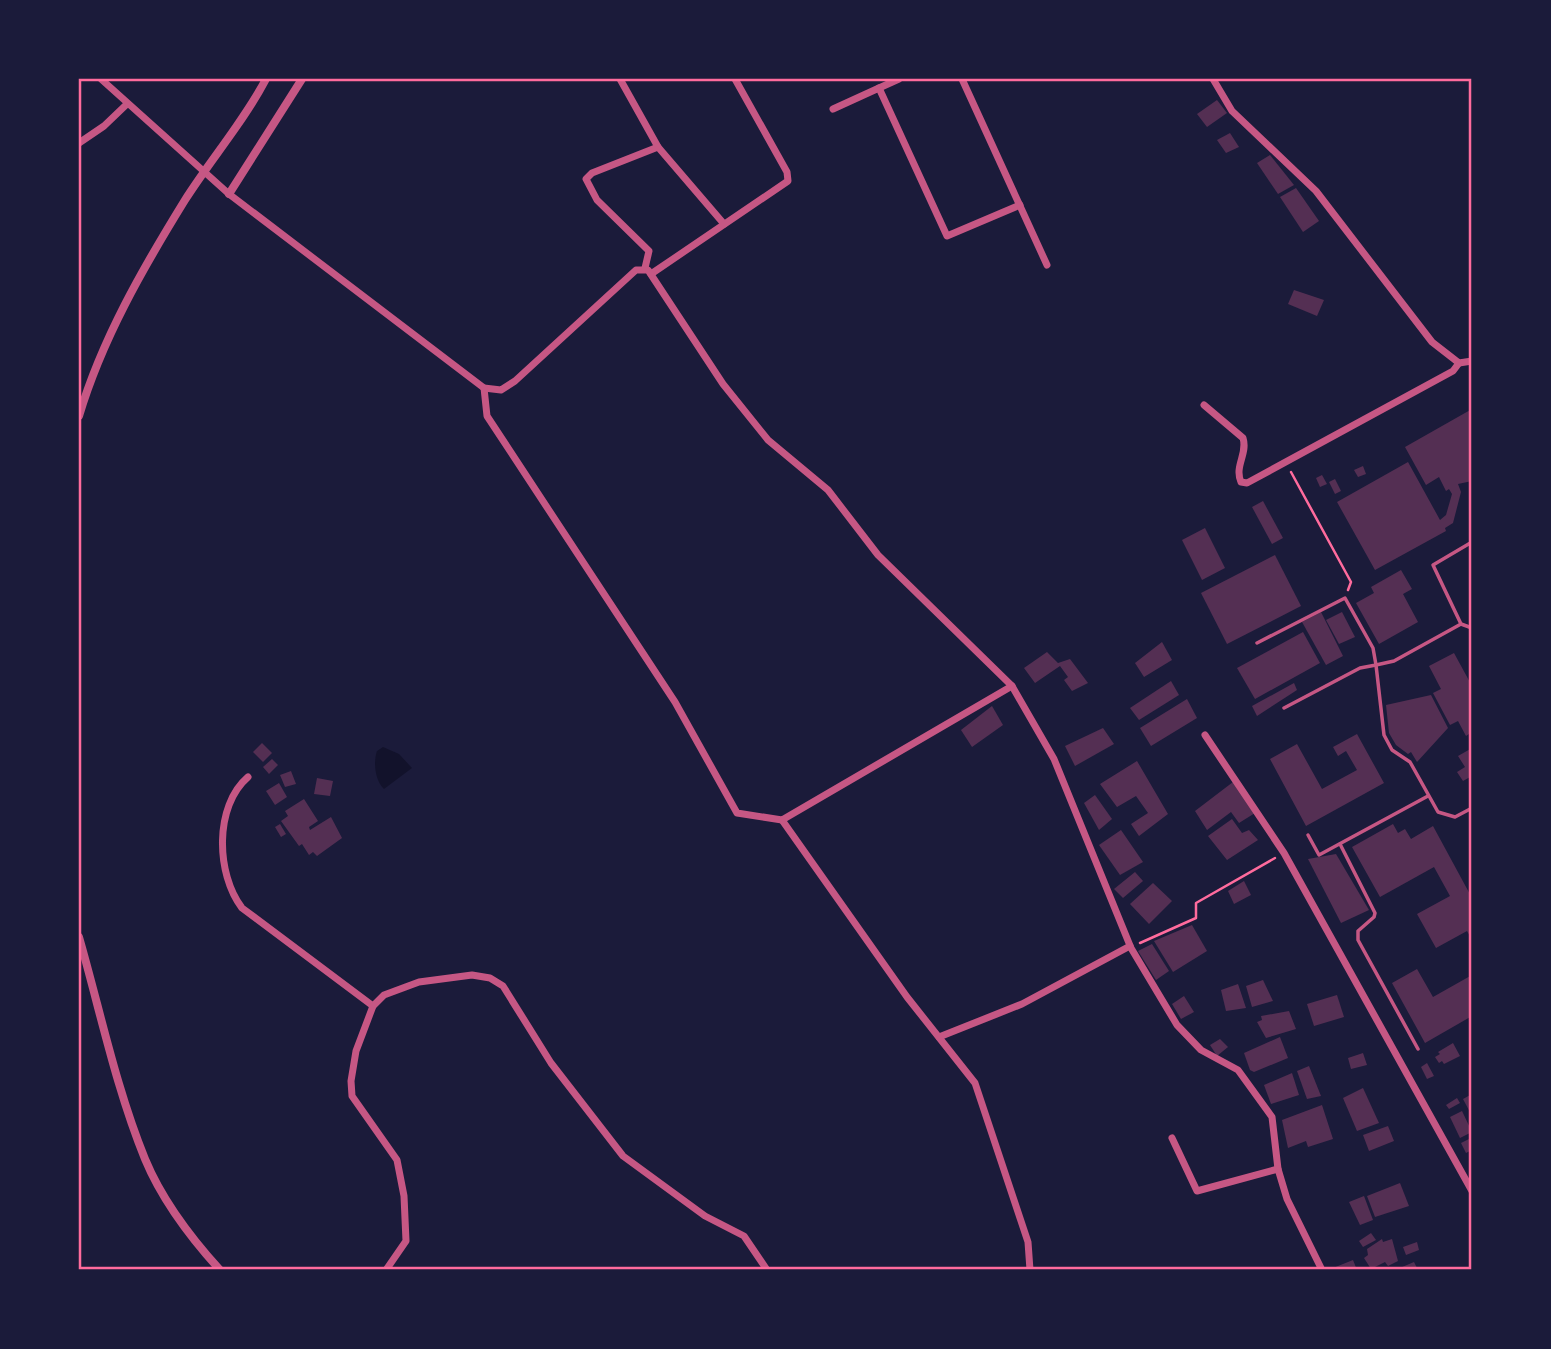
<svg xmlns="http://www.w3.org/2000/svg" width="1551" height="1349" viewBox="0 0 1551 1349" font-family="Helvetica,sans-serif">
  <style>
    .water { fill: #12122b }
    .building { fill: #542f53 }
    .lines { fill: none; stroke-linecap: round; stroke-linejoin: round }
    .path { stroke: #ff6b9d; stroke-width: 2.5 }
    .service { stroke: #c65784; stroke-width: 3.5 }
    .minor { stroke: #c65784; stroke-width: 7 }
    .tertiary { stroke: #c65784; stroke-width: 8 }
    .neatline { fill: none; stroke: #ff6b9d; stroke-width: 2.5 }
  </style>
  <rect width="100%" height="100%" fill="#1b1b3a"/>
  <path class="water" d="M383,747L399,754L412,768L384,789C375,781 373,762 377,751Z"/>
  <g class="building">
    <path d="M1217,100L1227,113L1207,127L1197,114Z"/>
    <path d="M1230,133L1239,147L1226,153L1217,140Z"/>
    <path d="M1270,155L1294,185L1278,194L1257,163Z"/>
    <path d="M1296,188L1319,221L1303,232L1280,197Z"/>
    <path d="M1294,290L1324,300L1317,316L1288,304Z"/>
    <path d="M1472,409V481L1458,484L1461,492L1453,523L1445,528L1446,531L1375,570L1337,502L1408,462L1440,520L1446,515L1452,494L1449,489L1446,491L1439,477L1426,485L1405,447Z"/>
    <path d="M1363,466L1366,474L1358,477L1354,470Z"/>
    <path d="M1322,475L1327,484L1320,487L1316,478Z"/>
    <path d="M1335,479L1341,491L1335,494L1329,482Z"/>
    <path d="M1263,501L1283,538L1272,544L1252,507Z"/>
    <path d="M1205,528L1225,568L1202,580L1182,540Z"/>
    <path d="M1275,555L1301,606L1227,644L1201,593Z"/>
    <path d="M1401,570L1412,589L1403,594L1418,622L1379,644L1356,603L1374,593L1371,587Z"/>
    <path d="M1321,612L1343,656L1326,665L1302,622Z"/>
    <path d="M1342,612L1355,637L1339,644L1326,620Z"/>
    <path d="M1303,632L1320,663L1255,699L1237,668Z"/>
    <path d="M1162,642L1172,660L1144,677L1135,663Z"/>
    <path d="M1047,652L1058,663L1070,659L1088,683L1072,691L1064,680L1068,677L1060,666L1035,683L1024,668Z"/>
    <path d="M1454,653L1472,686V732L1466,736L1458,721L1450,725L1433,693L1441,689L1429,666Z"/>
    <path d="M1171,681L1179,695L1139,720L1130,708Z"/>
    <path d="M1294,683L1297,690L1257,716L1252,706Z"/>
    <path d="M1431,695L1448,728L1417,762L1411,752L1408,754L1396,745L1389,733L1386,705Z"/>
    <path d="M1187,699L1197,718L1151,746L1140,728Z"/>
    <path d="M992,706L1003,725L972,747L961,730Z"/>
    <path d="M1103,728L1114,744L1075,766L1065,746Z"/>
    <path d="M1357,734L1384,783L1306,826L1270,759L1297,744L1322,789L1357,770L1346,751L1338,756L1333,747Z"/>
    <path d="M262,743L272,753L263,762L253,752Z"/>
    <path d="M1472,748V776L1463,781L1457,772L1465,767L1458,756Z"/>
    <path d="M272,759L278,765L269,774L263,767Z"/>
    <path d="M1137,761L1168,814L1139,836L1131,824L1148,813L1136,796L1117,807L1100,784Z"/>
    <path d="M291,771L296,784L285,787L280,775Z"/>
    <path d="M317,778L333,781L330,796L314,794Z"/>
    <path d="M1233,782L1255,813L1239,823L1231,812L1207,830L1195,811Z"/>
    <path d="M279,783L287,797L275,805L266,791Z"/>
    <path d="M1095,795L1112,819L1099,830L1084,803Z"/>
    <path d="M304,799L318,821L309,827L310,830L331,817L342,838L317,856L313,852L309,855L302,844L299,846L281,821L288,816L285,811Z"/>
    <path d="M1232,819L1242,833L1249,830L1258,840L1227,860L1208,836Z"/>
    <path d="M280,824L286,834L281,837L275,827Z"/>
    <path d="M1393,824L1398,833L1405,829L1411,839L1433,826L1472,898V940L1467,931L1436,948L1417,914L1450,896L1434,867L1380,897L1352,847Z"/>
    <path d="M1121,830L1143,862L1120,875L1099,845Z"/>
    <path d="M1336,854L1369,910L1341,923L1308,859Z"/>
    <path d="M1135,872L1143,881L1123,898L1114,889Z"/>
    <path d="M1244,881L1251,895L1234,904L1228,891Z"/>
    <path d="M1153,883L1172,901L1149,924L1130,904Z"/>
    <path d="M1192,925L1207,951L1173,972L1154,941Z"/>
    <path d="M1152,944L1169,971L1156,980L1138,951Z"/>
    <path d="M1417,969L1433,997L1472,975V1016L1425,1043L1392,983Z"/>
    <path d="M1263,980L1273,1001L1252,1007L1246,986Z"/>
    <path d="M1238,984L1246,1008L1226,1011L1221,990Z"/>
    <path d="M1337,995L1344,1017L1314,1026L1307,1004Z"/>
    <path d="M1184,996L1194,1012L1181,1019L1172,1004Z"/>
    <path d="M1289,1011L1296,1029L1266,1038L1257,1022L1262,1020L1261,1016Z"/>
    <path d="M1280,1037L1288,1058L1254,1072L1250,1070L1244,1053Z"/>
    <path d="M1220,1039L1228,1047L1217,1056L1210,1045Z"/>
    <path d="M1453,1043L1460,1056L1444,1064L1442,1061L1439,1063L1435,1057L1440,1054L1438,1052Z"/>
    <path d="M1363,1053L1367,1065L1351,1069L1348,1058Z"/>
    <path d="M1427,1063L1434,1076L1427,1079L1421,1067Z"/>
    <path d="M1309,1066L1321,1096L1307,1099L1297,1071Z"/>
    <path d="M1292,1073L1299,1095L1271,1104L1264,1085Z"/>
    <path d="M1363,1088L1379,1123L1357,1131L1343,1098Z"/>
    <path d="M1472,1094V1116L1463,1099Z"/>
    <path d="M1457,1098L1460,1103L1449,1109L1446,1105Z"/>
    <path d="M1322,1105L1333,1139L1308,1147L1306,1141L1288,1148L1282,1120Z"/>
    <path d="M1462,1111L1472,1132L1460,1138L1450,1117Z"/>
    <path d="M1388,1126L1394,1141L1369,1151L1363,1135Z"/>
    <path d="M1469,1139L1472,1150L1466,1153L1461,1143Z"/>
    <path d="M1400,1183L1409,1206L1375,1217L1367,1196Z"/>
    <path d="M1364,1196L1373,1220L1360,1225L1349,1202Z"/>
    <path d="M1371,1233L1376,1240L1363,1247L1359,1241Z"/>
    <path d="M1382,1239L1383,1242L1392,1239L1398,1261L1388,1266L1385,1262L1371,1269L1364,1258L1368,1255L1367,1249Z"/>
    <path d="M1417,1242L1419,1250L1406,1255L1403,1247Z"/>
    <path d="M1353,1260L1357,1270H1328Z"/>
    <path d="M1414,1262L1418,1270H1395Z"/>
  </g>
  <g class="lines">
    <g class="path">
      <path d="M1291,472L1351,582L1348,590"/>
      <path d="M1140,943L1196,918V903L1275,858"/>
    </g>
    <g class="service">
      <path d="M1472,542L1433,565L1461,624L1472,628"/>
      <path d="M1461,624L1394,661L1376,665L1384,735L1392,750L1410,762L1438,812L1455,817L1472,808"/>
      <path d="M1257,643L1345,598L1373,648L1376,665L1360,668L1284,708"/>
      <path d="M1308,835L1319,855L1428,796"/>
      <path d="M1340,844L1375,913L1374,917L1358,931V940L1418,1049"/>
    </g>
    <g class="minor">
      <path d="M101,79L229,194L484,388L501,390L515,381L636,270H648L723,384L768,440L828,490L878,555L1012,686L1054,759L1131,948L1177,1025L1201,1050L1238,1070L1272,1117L1278,1169L1287,1199L1322,1270"/>
      <path d="M620,79L658,147L724,224"/>
      <path d="M962,79L1047,265"/>
      <path d="M1213,79L1232,111L1316,191L1432,342L1459,363L1472,361"/>
      <path d="M879,88L899,79"/>
      <path d="M833,109L879,88L947,236L1020,205"/>
      <path d="M79,143L104,126L127,104"/>
      <path d="M645,268L649,251L597,200L586,179L592,173L658,147"/>
      <path d="M651,274L788,181L787,172L735,79"/>
      <path d="M484,388L487,416L675,702L737,813L782,820L1012,686"/>
      <path d="M1204,405L1243,438C1248,454 1234,466 1241,482L1247,483L1453,371L1459,363"/>
      <path d="M1205,735L1284,853L1472,1191"/>
      <path d="M248,777C214,806 216,874 242,908L373,1006"/>
      <path d="M782,820L907,997L975,1083L1028,1242L1030,1270"/>
      <path d="M939,1037L1022,1004L1130,946"/>
      <path d="M1172,1138L1197,1191L1278,1169"/>
      <path d="M386,1270L406,1241L404,1196L397,1160L352,1096L351,1081L356,1051L373,1006L384,995L419,982L472,975L490,978L503,986L551,1063L623,1156L705,1216L744,1236L767,1270"/>
    </g>
    <g class="tertiary">
      <path d="M229,194L302,79"/>
      <path d="M79,416C102,339 143,268 185,200C211,159 244,121 266,79"/>
      <path d="M79,937C100,1010 116,1088 145,1159C162,1200 190,1237 220,1270"/>
    </g>
  </g>
  <rect width="1551" height="1349" fill="none" stroke="#1b1b3a" stroke-width="161"/>
  <rect x="80" y="80" width="1390" height="1188" class="neatline"/>
</svg>
